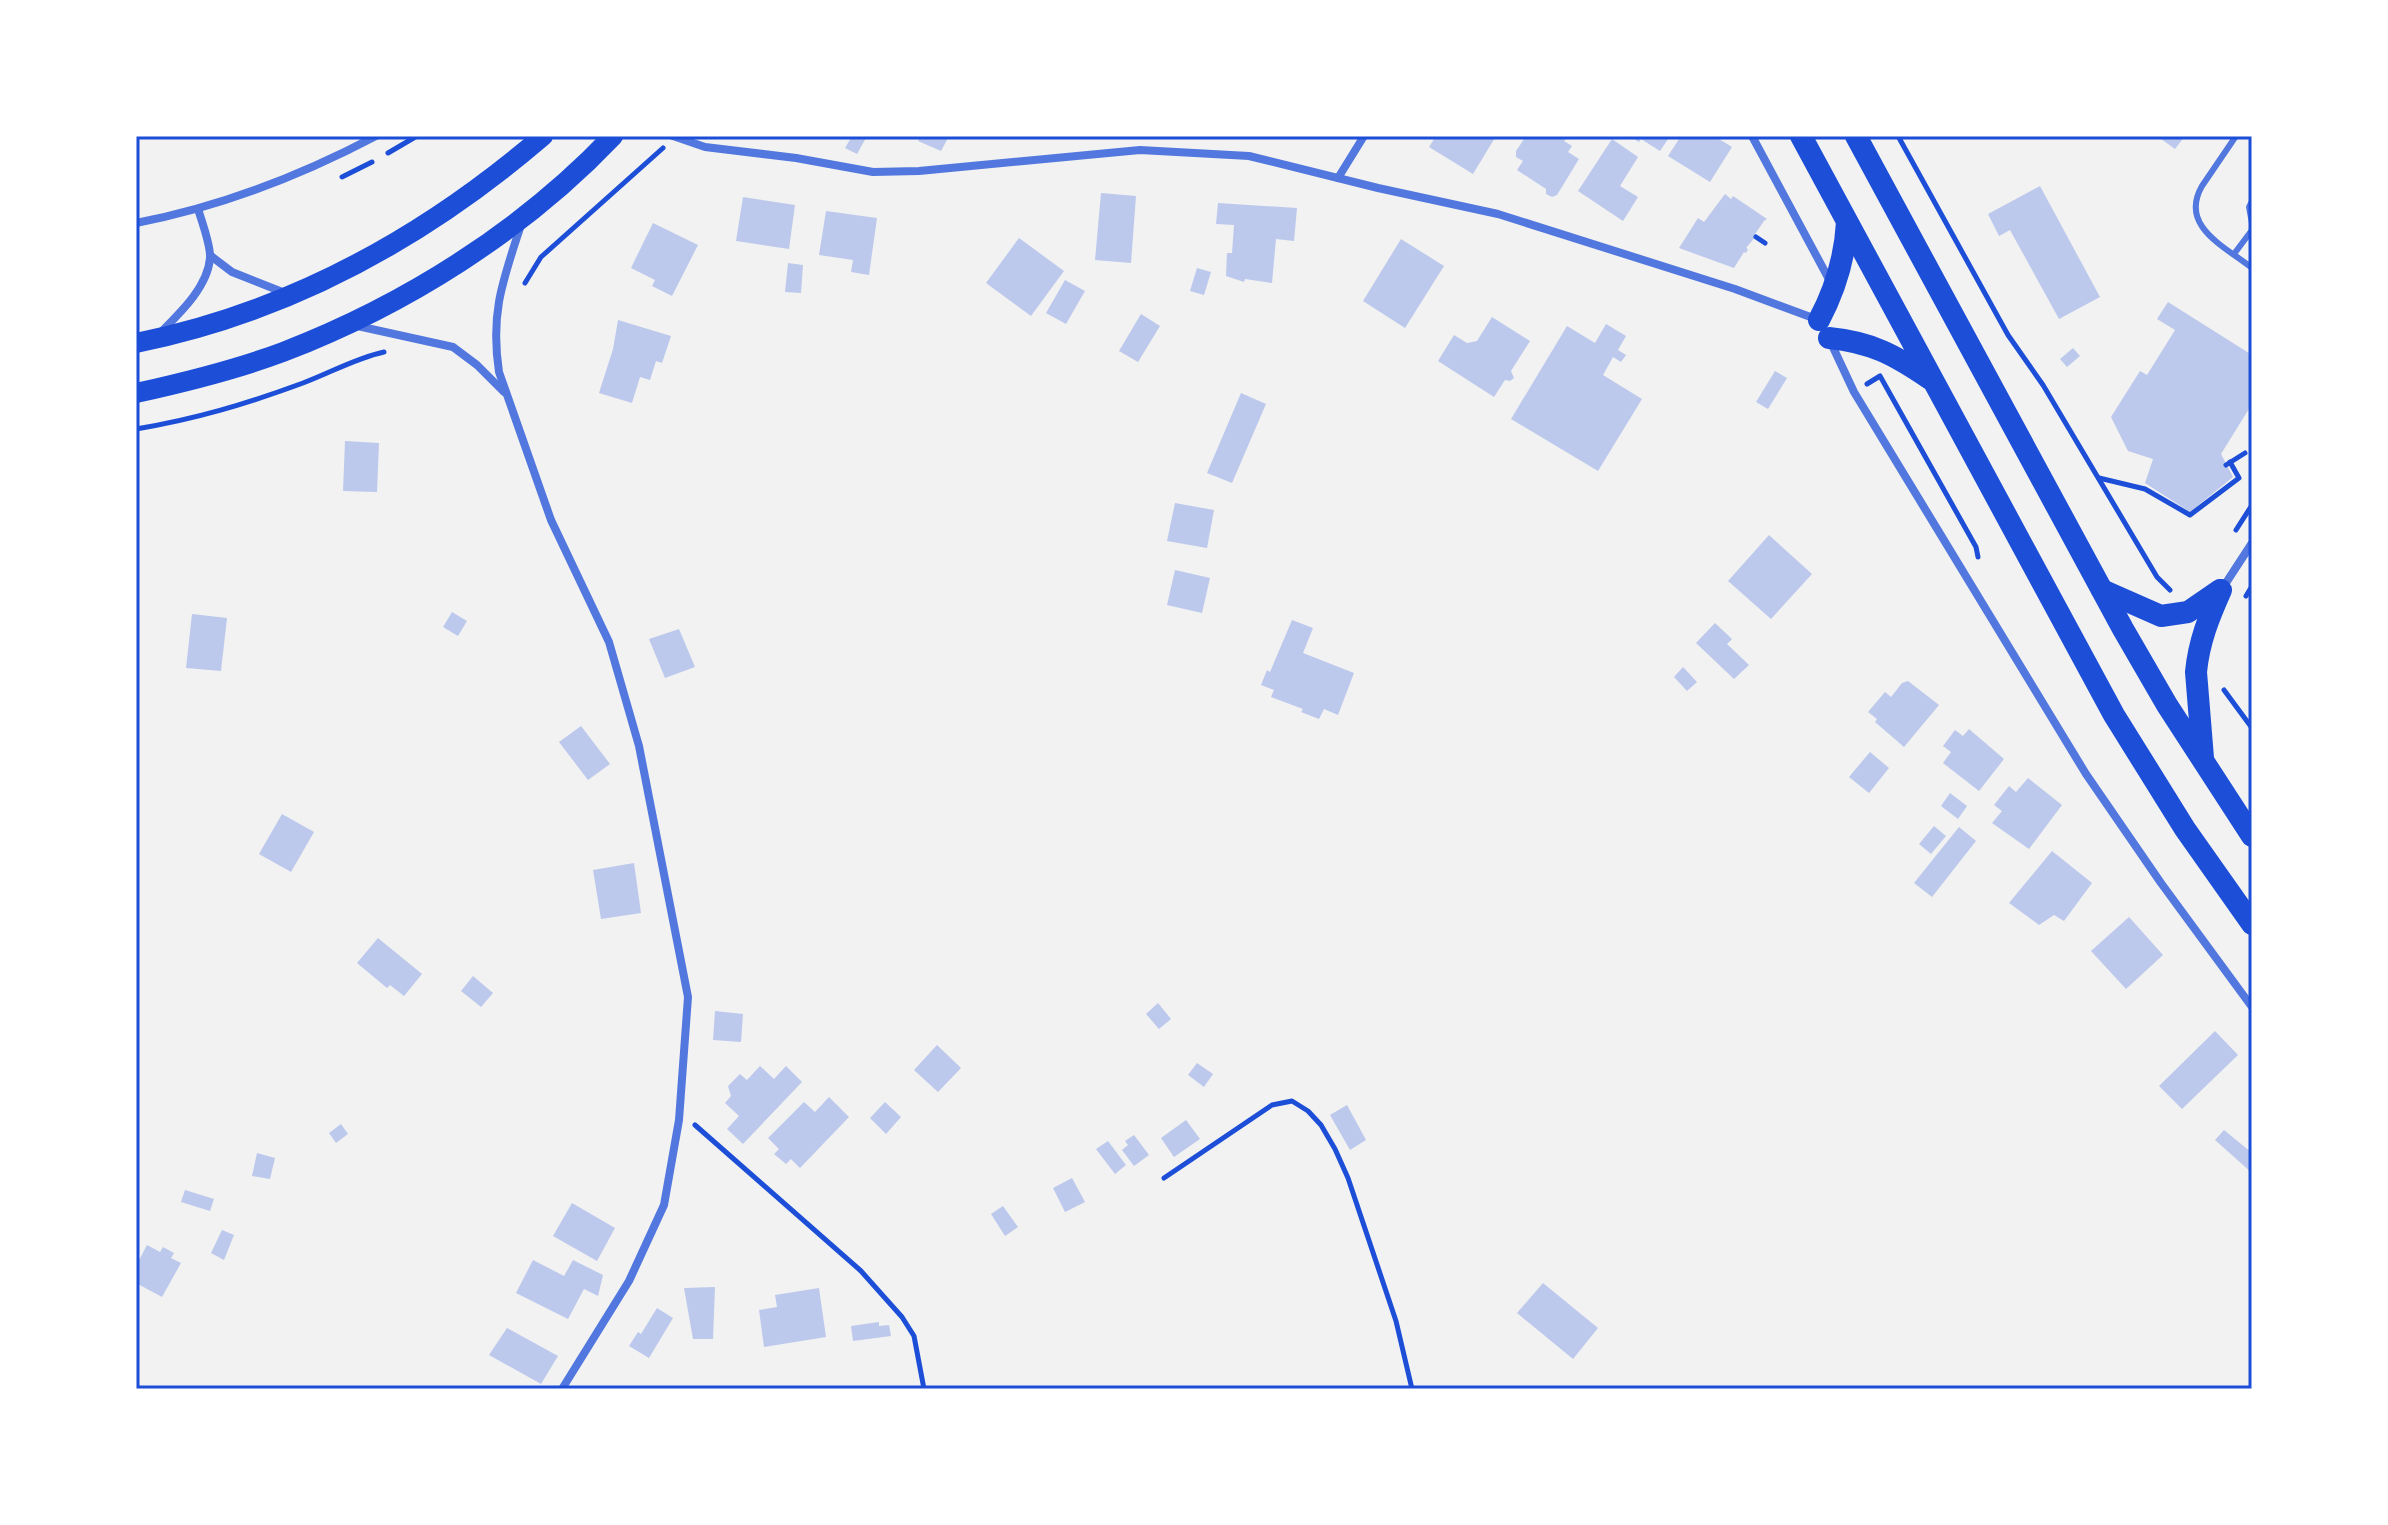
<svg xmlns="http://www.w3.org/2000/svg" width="2388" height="1525" viewBox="0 0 2388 1525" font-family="'Asap Condensed',sans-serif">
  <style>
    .building { fill: #bdc9ec }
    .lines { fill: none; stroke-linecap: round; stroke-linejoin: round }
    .path { stroke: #1d4ed8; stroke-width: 5 }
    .service { stroke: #5277de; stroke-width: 6 }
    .minor { stroke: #5277de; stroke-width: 8 }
    .primary { stroke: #1d4ed8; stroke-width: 20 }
    .trunk { stroke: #1d4ed8; stroke-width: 22 }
    .neatline { fill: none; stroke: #1d4ed8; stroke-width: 3 }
  </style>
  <rect width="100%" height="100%" fill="#f2f2f2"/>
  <g class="building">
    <path d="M852,136H867L857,154L845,148Z"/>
    <path d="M921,136H949L941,151L918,141Z"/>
    <path d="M1436,136H1496L1473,174L1429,147Z"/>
    <path d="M1526,136H1565L1567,137L1564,141L1572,146L1568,152L1579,159L1557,195L1552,197L1546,194V189L1517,170L1523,161L1516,157V151Z"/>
    <path d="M1629,136H1670L1660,151L1641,139L1639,142Z"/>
    <path d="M1681,136H1714L1732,147L1710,182L1668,156Z"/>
    <path d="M2157,136H2185L2175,149Z"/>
    <path d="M1612,139L1638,157L1620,186L1638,197L1623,221L1578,191Z"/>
    <path d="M2040,186L2100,297L2059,319L2010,230L1999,236L1988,214Z"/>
    <path d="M1101,193L1136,196L1131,263L1095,260Z"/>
    <path d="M1725,194L1731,199L1733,196L1767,219L1764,221L1755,234L1757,235L1746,248L1748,249L1746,253L1744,252L1734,268L1679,248L1698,218L1704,222Z"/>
    <path d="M743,197L795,205L789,249L736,241Z"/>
    <path d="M1218,203L1297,208L1294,241L1276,239L1272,283L1245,279L1244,282L1226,276L1227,253H1232L1234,225L1216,224Z"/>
    <path d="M826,211L877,218L869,275L851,272L853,260L819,255Z"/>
    <path d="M653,223L698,245L672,296L652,286L655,280L631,268Z"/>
    <path d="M1019,238L1064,271L1031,316L986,283Z"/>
    <path d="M1401,239L1444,266L1405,328L1363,301Z"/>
    <path d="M788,263L803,265L801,293L785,292Z"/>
    <path d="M1197,268L1211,272L1204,295L1190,291Z"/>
    <path d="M1065,280L1085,291L1066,324L1046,313Z"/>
    <path d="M2168,302L2252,355V404L2221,454L2233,477L2190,512L2145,483L2153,459L2128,451L2111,417L2140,371L2147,375L2175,330L2157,319Z"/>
    <path d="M1141,314L1160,326L1138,362L1119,351Z"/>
    <path d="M1492,317L1530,341L1511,371L1514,378L1510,381L1505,380L1494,397L1438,361L1454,335L1467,343L1477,341Z"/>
    <path d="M618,320L671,336L662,363L656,361L650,380L640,377L632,403L599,393L613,349Z"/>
    <path d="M1606,324L1626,336L1618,350L1626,355L1621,362L1613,357L1603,375L1642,399L1598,471L1511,419L1567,326L1595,343Z"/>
    <path d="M2073,348L2080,356L2067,367L2060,359Z"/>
    <path d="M1775,371L1787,378L1768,409L1756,402Z"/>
    <path d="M1241,393L1266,404L1232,483L1207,473Z"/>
    <path d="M345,441L379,443L377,492L343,491Z"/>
    <path d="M1175,503L1214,510L1207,548L1167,541Z"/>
    <path d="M1769,535L1812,574L1771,619L1728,581Z"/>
    <path d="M1175,570L1210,578L1202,613L1167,605Z"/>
    <path d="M452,612L467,621L458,636L443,627Z"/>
    <path d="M192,614L227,618L221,671L186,668Z"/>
    <path d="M1292,620L1313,628L1303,653L1354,673L1338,715L1324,709L1319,719L1301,712L1303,709L1271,697L1274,690L1261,685L1267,670L1270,672Z"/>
    <path d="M1715,623L1732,639L1727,644L1749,665L1734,679L1696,643Z"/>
    <path d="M679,629L695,667L665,678L649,639Z"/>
    <path d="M1683,667L1697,682L1687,691L1674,677Z"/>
    <path d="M1908,681L1939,705L1904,747L1875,722L1877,719L1868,712L1885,692L1891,697L1902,683Z"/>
    <path d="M581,726L610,764L588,780L559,742Z"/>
    <path d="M1969,729L2004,759L1979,791L1943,763L1951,752L1943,746L1955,730L1963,736Z"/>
    <path d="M1870,752L1889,768L1869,793L1849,777Z"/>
    <path d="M2028,778L2062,805L2029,849L1992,823L2002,811L1994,805L2009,786L2016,792Z"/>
    <path d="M1950,793L1967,806L1958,819L1941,806Z"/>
    <path d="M282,814L314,832L291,872L259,854Z"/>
    <path d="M1934,826L1946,836L1931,854L1919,844Z"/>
    <path d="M1959,827L1976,841L1932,897L1914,883Z"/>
    <path d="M2052,851L2092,883L2064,921L2054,915L2039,925L2009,903Z"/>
    <path d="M634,863L641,913L601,919L593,870Z"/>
    <path d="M2129,917L2163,955L2126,989L2091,951Z"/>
    <path d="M378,938L422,974L404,996L390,985L387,988L357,963Z"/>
    <path d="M473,976L493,993L481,1007L461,991Z"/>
    <path d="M1158,1003L1171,1019L1159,1029L1146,1014Z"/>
    <path d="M715,1011L743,1014L741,1042L713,1040Z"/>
    <path d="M2215,1031L2238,1055L2182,1109L2159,1086Z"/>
    <path d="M937,1045L961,1068L938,1092L914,1070Z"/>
    <path d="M1197,1063L1213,1074L1204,1087L1188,1075Z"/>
    <path d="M760,1066L774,1079L786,1066L802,1082L743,1144L727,1129L739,1116L725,1103L731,1096L728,1086L740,1074L747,1080Z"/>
    <path d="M829,1097L849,1117L800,1168L791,1159L786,1164L774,1154L779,1149L768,1138L804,1102L815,1112Z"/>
    <path d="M885,1102L901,1117L886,1134L870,1118Z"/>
    <path d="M1347,1105L1366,1140L1350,1150L1330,1115Z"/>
    <path d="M1186,1120L1200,1139L1174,1157L1161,1138Z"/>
    <path d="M341,1124L348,1134L336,1143L329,1133Z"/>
    <path d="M2224,1130L2252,1153V1173L2215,1140Z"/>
    <path d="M1134,1135L1149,1155L1134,1166L1122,1150L1128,1145L1125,1141Z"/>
    <path d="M1108,1141L1126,1165L1115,1174L1096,1149Z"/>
    <path d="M257,1153L275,1158L270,1179L252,1176Z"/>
    <path d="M1072,1178L1085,1202L1065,1212L1053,1188Z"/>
    <path d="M185,1190L214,1199L210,1211L181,1202Z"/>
    <path d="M572,1203L615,1228L597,1261L553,1236Z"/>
    <path d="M1003,1206L1018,1227L1005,1236L991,1214Z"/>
    <path d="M222,1230L234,1235L224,1260L211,1253Z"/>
    <path d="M147,1245L160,1252L163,1247L174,1253L171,1258L181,1263L162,1297L136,1283V1266Z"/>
    <path d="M533,1260L564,1276L573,1260L603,1275L598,1296L584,1289L568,1319L516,1293Z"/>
    <path d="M1543,1283L1598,1328L1573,1359L1517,1313Z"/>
    <path d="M715,1287L713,1339H693L684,1288Z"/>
    <path d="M819,1288L826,1337L764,1347L759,1310L777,1307L775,1295Z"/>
    <path d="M657,1308L673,1318L649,1358L629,1346L638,1332L641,1334Z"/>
    <path d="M879,1322V1326L889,1325L891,1336L853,1341L851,1326Z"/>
    <path d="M507,1328L558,1356L541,1384L489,1355Z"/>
  </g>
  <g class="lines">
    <g class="path">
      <path d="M1898,136L2008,335L2043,385L2157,577L2170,590"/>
      <path d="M388,153L417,136"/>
      <path d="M342,177L372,162"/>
      <path d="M1756,237L1765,243"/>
      <path d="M525,283L541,257L663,148"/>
      <path d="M1867,384L1880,376L1976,547L1978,557"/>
      <path d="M136,429C196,419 246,404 303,383C330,373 356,358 384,352"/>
      <path d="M2226,465L2245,453"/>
      <path d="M2099,478L2145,489L2190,515L2239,478L2230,462"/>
      <path d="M2236,530L2252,505"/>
      <path d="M2246,596L2252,586"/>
      <path d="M2224,690L2252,728"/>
      <path d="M695,1125L861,1271L902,1317L914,1336L924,1389"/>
      <path d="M1164,1178L1272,1105L1292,1101L1308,1111L1321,1125L1335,1149L1348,1178L1396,1321L1412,1389"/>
    </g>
    <g class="service">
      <path d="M2236,136L2202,186C2179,226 2224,246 2252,268"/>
      <path d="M2252,201L2249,207L2252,223"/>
      <path d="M2234,254L2252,230"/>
    </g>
    <g class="minor">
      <path d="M673,136L705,147L796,158L873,172L919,171L1140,150L1249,156L1378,188L1498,214L1735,289L1816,319"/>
      <path d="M1752,136L1831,283"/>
      <path d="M1338,178L1364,136"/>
      <path d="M136,223C220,207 300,176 376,136"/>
      <path d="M521,225C503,280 490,313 499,372L551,520L609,642L639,746L688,997L679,1120L664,1205L629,1281L562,1389"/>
      <path d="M211,256L232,272L285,293"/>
      <path d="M353,325L453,347L477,365L504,392"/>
      <path d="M162,331C181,312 208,286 210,258C211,246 202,222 198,209"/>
      <path d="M1831,343L1854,392L2086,774L2161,883L2252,1007"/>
      <path d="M2222,589L2252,543"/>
    </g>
    <g class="primary">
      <path d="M136,343C290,312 424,238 543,136"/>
      <path d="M136,393C186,382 235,370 283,352C405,305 523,231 613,136"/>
    </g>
    <g class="trunk">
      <path d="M1801,136L2114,715L2185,829L2252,924"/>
      <path d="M1856,136L2123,629L2167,705L2252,836"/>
      <path d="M1819,320C1836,288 1845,258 1847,222"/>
      <path d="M1829,338C1871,342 1895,355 1930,379"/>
      <path d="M2102,590L2161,616L2188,612L2220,590"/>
      <path d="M2203,758L2196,672C2199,641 2209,617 2221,590"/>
    </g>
  </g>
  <rect width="2388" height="1525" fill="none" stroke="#ffffff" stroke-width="276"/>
  <rect x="138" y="138" width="2112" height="1249" class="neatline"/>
</svg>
